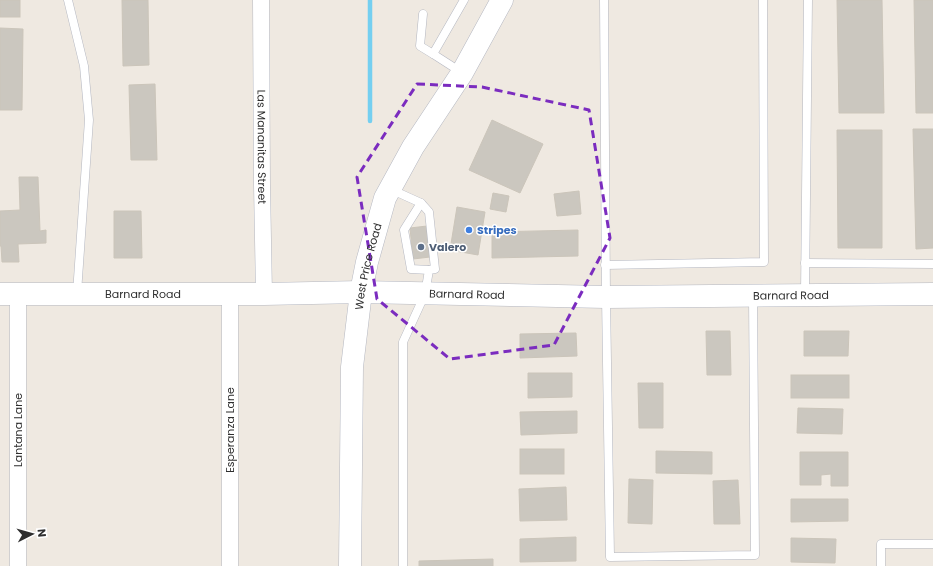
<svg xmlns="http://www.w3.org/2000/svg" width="933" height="566" viewBox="0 0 933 566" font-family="Poppins,sans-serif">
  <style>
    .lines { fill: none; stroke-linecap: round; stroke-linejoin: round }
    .stream { stroke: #75cff0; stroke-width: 4.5 }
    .building { fill: #cbc7bf; stroke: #cbc5ba }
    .lane-casing { stroke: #b4b7c1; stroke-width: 9 }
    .street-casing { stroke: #b4b7c1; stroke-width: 17 }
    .secondary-casing { stroke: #b4b7c1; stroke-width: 23 }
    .lane { stroke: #fff; stroke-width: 8 }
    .street { stroke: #fff; stroke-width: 16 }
    .secondary { stroke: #fff; stroke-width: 22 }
    .marked { fill: none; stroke: #7b2cbf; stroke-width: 3; stroke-dasharray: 8 5; stroke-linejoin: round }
    .shop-dot { fill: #3f7fe0; stroke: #fff; stroke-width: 1.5 }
    .service-dot { fill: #5c6f8a; stroke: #fff; stroke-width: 1.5 }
    .labels { text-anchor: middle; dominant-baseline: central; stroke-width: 3; stroke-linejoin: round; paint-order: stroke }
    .street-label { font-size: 11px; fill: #2e2e2e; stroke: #fff }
    .shop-label { font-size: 11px; font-weight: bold; fill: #366cbe; stroke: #fff; text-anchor: start }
    .service-label { font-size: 11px; font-weight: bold; fill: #4e5e75; stroke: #fff; text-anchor: start }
  </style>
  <rect width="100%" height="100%" fill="#efe9e1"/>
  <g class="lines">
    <path class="stream" d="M370,121V0"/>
  </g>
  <g class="building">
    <rect x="0" y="0" width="20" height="17"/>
    <path d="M122,0H148L149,65L123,66Z"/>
    <path d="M837,0H882L884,113H839Z"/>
    <path d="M914,0H933V113H916Z"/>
    <path d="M0,28L23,29L22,110H0Z"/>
    <path d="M155,84L157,160H131L129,85Z"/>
    <path d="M492,120L543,144L520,193L469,170Z"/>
    <path d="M913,129H933V248L916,249Z"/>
    <path d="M837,130H882V248H838Z"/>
    <path d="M19,177H38L40,231L46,230V243L18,244L19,262H2L1,246H0V211L20,210Z"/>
    <path d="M579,191L581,214L557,216L554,194Z"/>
    <path d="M493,193L509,196L506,212L490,209Z"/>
    <path d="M457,207L485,212L478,255L450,250Z"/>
    <path d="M114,211H141L142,258H114Z"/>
    <path d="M427,226L430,257L413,259L410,228Z"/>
    <path d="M578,230V256L492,258V232Z"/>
    <path d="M706,331H730L731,375H707Z"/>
    <path d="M804,331H849L848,356H804Z"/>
    <path d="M576,333L577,356L520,358V334Z"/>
    <path d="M528,373H572V397L528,398Z"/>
    <rect x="791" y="375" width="58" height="23"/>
    <path d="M638,383H663V428H639Z"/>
    <path d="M798,408L843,409L842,434L797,433Z"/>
    <path d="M577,411V433L521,435L520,412Z"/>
    <rect x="520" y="449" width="44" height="25"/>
    <path d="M656,451L712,452V474L656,473Z"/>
    <path d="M800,452H848V486H831V474L821,475V485H800Z"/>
    <path d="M629,479L653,480L652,524L628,523Z"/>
    <path d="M738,480L740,524H714L713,481Z"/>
    <path d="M566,487L567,520L520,521L519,489Z"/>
    <path d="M791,499H848V521L791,522Z"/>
    <path d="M576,537V561L520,562V539Z"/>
    <path d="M791,538L836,539L835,563L791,562Z"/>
    <path d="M493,559V566H419V561Z"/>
  </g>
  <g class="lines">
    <g class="lane-casing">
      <g id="lane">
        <path d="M68,0L84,66L89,120L77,293"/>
        <path d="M604,0L606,297L610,557L755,555L753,296"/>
        <path d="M423,14L420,46L433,54L464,0"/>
        <path d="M433,54L461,72"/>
        <path d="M390,189L421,203L429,212L435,269L429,270L425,294L403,342V566"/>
        <path d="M421,203L404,230L411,269L429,270"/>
        <path d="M805,263L933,264"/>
        <path d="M605,265L764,262L763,0"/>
        <path d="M805,294L808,0"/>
        <path d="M881,566V544H933"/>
      </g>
    </g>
    <g class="street-casing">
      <g id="street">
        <path id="s1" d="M261,0L262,185L264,294"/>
        <path d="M230,294V566"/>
        <path d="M18,566V294"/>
      </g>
    </g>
    <g class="secondary-casing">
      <g id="secondary">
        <path id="s2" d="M0,294H264L361,292L606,297L933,294"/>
        <path id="s3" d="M350,566L352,367L361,292L367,262L385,198L413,147L462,73L502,0"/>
      </g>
    </g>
    <use href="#lane" class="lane"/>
    <use href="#street" class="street"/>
    <use href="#secondary" class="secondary"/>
  </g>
  <path class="marked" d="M417,84L482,87L589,110L610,238L554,345L450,359L377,299L357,177Z"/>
  <circle class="shop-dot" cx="469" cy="230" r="4"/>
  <circle class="service-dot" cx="421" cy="247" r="4"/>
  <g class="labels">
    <g class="street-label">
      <text stroke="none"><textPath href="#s1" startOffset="147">Las Mananitas Street</textPath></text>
      <text stroke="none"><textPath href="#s3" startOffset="301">West Price Road</textPath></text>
      <text stroke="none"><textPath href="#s2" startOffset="143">Barnard Road</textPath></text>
      <text stroke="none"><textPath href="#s2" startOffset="467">Barnard Road</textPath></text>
      <text stroke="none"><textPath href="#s2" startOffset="791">Barnard Road</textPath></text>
      <text transform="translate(18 430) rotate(-90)">Lantana Lane</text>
      <text transform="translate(230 430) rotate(-90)">Esperanza Lane</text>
    </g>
    <g class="shop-label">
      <text x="477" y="230">Stripes</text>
    </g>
    <g class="service-label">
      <text x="429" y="247">Valero</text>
    </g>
  </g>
  <g transform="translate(32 534) rotate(84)" stroke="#ffffff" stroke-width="3" paint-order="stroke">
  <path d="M0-3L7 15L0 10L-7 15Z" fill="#2e2e2e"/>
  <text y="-6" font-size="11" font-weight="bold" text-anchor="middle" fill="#2e2e2e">N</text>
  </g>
</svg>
